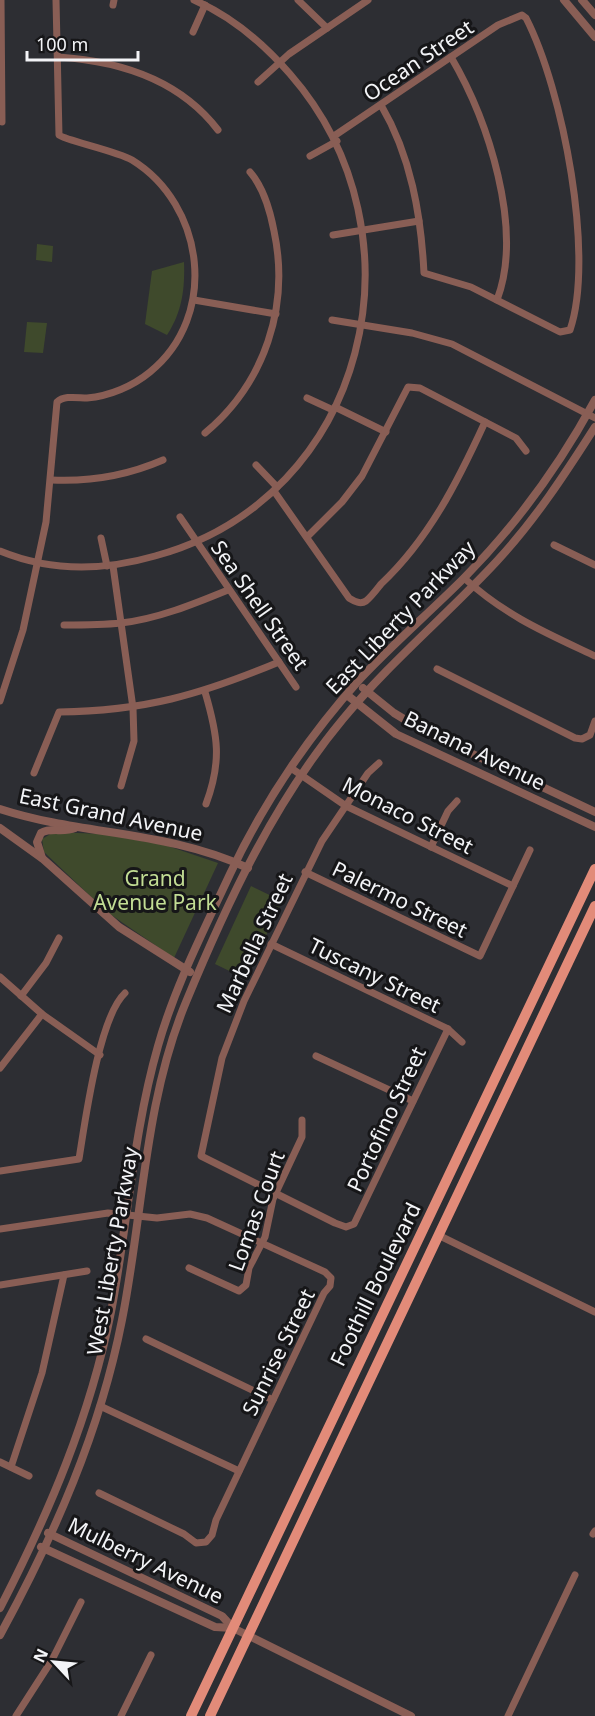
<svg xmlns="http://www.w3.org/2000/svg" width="595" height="1716" viewBox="0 0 595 1716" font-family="'Noto Sans',sans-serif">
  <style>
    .green { fill: #3f4a2c }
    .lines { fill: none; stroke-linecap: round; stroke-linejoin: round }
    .minor { stroke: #895e55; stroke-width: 7 }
    .tertiary { stroke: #895e55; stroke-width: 8 }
    .primary { stroke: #e28b79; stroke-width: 10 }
    .labels { text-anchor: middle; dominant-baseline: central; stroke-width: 6; stroke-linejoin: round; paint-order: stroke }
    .street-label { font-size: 21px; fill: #f3f4f7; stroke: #161618 }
    .park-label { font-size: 21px; fill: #c2dd94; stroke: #161618 }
  </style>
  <rect width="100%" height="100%" fill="#2d2e33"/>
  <g class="green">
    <path d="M37,244L53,246L52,262L36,260Z"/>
    <path d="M184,262C185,289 182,312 167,335L145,324L152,271Z"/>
    <path d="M27,322L47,323L43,353L24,352Z"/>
    <path d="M54,832L102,834L165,845L218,863L174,958L107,912L44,852L42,839Z"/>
    <path d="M251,886L282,901L246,979L215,964Z"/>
  </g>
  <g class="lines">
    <g class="minor">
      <path d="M1,0L2,122"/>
      <path d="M298,0L327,28"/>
      <path d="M113,5L114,0"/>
      <path d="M193,32L205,5"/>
      <path d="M58,57C120,61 179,79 218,130"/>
      <path d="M451,57C488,120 524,229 497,300"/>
      <path d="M258,82L289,54L368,0"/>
      <path d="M334,136L498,25L522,15L526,18C563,90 595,257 570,330L560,332L471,287L424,273C421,215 411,156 381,105"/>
      <path d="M310,156L337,141"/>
      <path d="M333,235L419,221"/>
      <path d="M194,300L276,314"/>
      <path d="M332,320L412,333L452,344L595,418"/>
      <path d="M307,398L333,410"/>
      <path d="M335,407L386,432"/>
      <path d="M205,433C265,383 290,306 274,231C270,210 264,188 250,172"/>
      <path d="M256,465L277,487"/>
      <path d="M51,480C91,482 126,476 163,460"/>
      <path d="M274,491L349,598C354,601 360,605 366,601C371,597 377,589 381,584C429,539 458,481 485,422"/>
      <path d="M180,517L296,687"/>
      <path d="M307,537L342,502L362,476L408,387L420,388L516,438L526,451"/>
      <path d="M101,538L107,566"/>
      <path d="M554,545L595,565"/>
      <path d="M0,551C51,572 103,571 155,556C368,498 430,234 290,74C263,43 231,16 194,0"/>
      <path d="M113,566L133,708L134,741L121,786"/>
      <path d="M464,578C506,616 544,632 595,656"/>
      <path d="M64,625C83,625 102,625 121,623C157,619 194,604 228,590"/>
      <path d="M437,669L575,738L582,739L590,735L595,721"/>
      <path d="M205,692C218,736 222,761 206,804"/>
      <path d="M0,701L23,630L46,522L57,402C64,395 78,398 87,398C110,396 133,386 150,372C219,316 205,205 132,160C117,151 64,140 59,135L56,0"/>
      <path d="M379,763L368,773L322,841L244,1001L222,1058L201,1156L335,1223L346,1227L354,1224L448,1029"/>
      <path d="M291,768L346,806L513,886"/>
      <path d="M34,773L59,712C144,711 200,695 279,662"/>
      <path d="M431,847L448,811L457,801"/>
      <path d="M305,872L480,956L530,850"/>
      <path d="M271,944L448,1029L462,1042"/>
      <path d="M0,977L42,1014L100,1055"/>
      <path d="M21,996L46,963L59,938"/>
      <path d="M316,1056L413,1101"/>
      <path d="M0,1068L42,1014"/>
      <path d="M0,1171L79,1159C85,1122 99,1017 125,993"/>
      <path d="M0,1229L108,1213L157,1218L190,1214L207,1218L325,1272L331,1278L330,1286L324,1293L216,1520L212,1535L206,1542L196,1543L184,1534L99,1493"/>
      <path d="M438,1235L595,1312"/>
      <path d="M189,1268L239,1291L246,1285L249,1268L265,1237L273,1199L302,1137V1120"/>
      <path d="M0,1285L87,1271"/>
      <path d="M146,1339L273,1400"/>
      <path d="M100,1406L239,1471"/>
      <path d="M0,1462L29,1476"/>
      <path d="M11,1467L42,1373L64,1275"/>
      <path d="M593,1534L595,1531"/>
      <path d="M16,1716L52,1660L81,1602"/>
      <path d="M121,1716L151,1655"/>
      <path d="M508,1716L575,1575"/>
    </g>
    <g class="tertiary">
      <path d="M564,0L595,37"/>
      <path d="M582,0L595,15"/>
      <path d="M363,688L394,713L422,730L595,812"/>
      <path d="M347,695L396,734L595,827"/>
      <path d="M0,809C83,836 166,830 248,868"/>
      <path d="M0,828L43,859L119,927L190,972"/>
      <path d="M42,858L37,842L41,833C51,827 63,833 75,828"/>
      <path d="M48,1533L222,1616L233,1628"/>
      <path d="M41,1547L215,1627L233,1628L411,1716"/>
      <path d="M0,1608C49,1513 90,1417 111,1312C128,1223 133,1133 158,1046C175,986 204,930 230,874C263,804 308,737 360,679C393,644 430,612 464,578C516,525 560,465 595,400"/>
      <path d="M0,1635C54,1536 100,1432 122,1320C143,1215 144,1103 186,1002C227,903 274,802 343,719C390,662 447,615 497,561C535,520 565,474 595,427"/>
    </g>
    <g class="primary">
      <path d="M191,1716L595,869"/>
      <path d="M210,1716L595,906"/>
    </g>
  </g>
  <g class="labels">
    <g class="street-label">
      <text transform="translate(418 60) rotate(-34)">Ocean Street</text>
      <text transform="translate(260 605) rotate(55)">Sea Shell Street</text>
      <text transform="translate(400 617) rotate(-46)">East Liberty Parkway</text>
      <text transform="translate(475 750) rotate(26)">Banana Avenue</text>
      <text transform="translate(111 814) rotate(12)">East Grand Avenue</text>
      <text transform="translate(408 815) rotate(27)">Monaco Street</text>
      <text transform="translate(400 899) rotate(26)">Palermo Street</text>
      <text transform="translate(254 943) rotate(-65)">Marbella Street</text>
      <text transform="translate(375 975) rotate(26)">Tuscany Street</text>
      <text transform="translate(386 1119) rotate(-65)">Portofino Street</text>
      <text transform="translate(256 1211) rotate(-70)">Lomas Court</text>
      <text transform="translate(112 1251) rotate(-80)">West Liberty Parkway</text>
      <text transform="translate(375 1284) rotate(-64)">Foothill Boulevard</text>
      <text transform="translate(278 1352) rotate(-64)">Sunrise Street</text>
      <text transform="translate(146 1560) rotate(26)">Mulberry Avenue</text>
    </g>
    <g class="park-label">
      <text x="155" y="878">Grand<tspan x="155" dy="24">Avenue Park</tspan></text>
    </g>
  </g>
  <g transform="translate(54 1662) rotate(296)" stroke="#161618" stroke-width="4.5" paint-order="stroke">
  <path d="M0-4.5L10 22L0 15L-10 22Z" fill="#f3f4f7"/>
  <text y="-9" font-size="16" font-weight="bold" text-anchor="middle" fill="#f3f4f7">N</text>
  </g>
  <path d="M27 51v9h111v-9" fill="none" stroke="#f3f4f7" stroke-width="3"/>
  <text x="36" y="51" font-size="18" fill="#f3f4f7" stroke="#161618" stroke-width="4.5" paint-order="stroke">100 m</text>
</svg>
